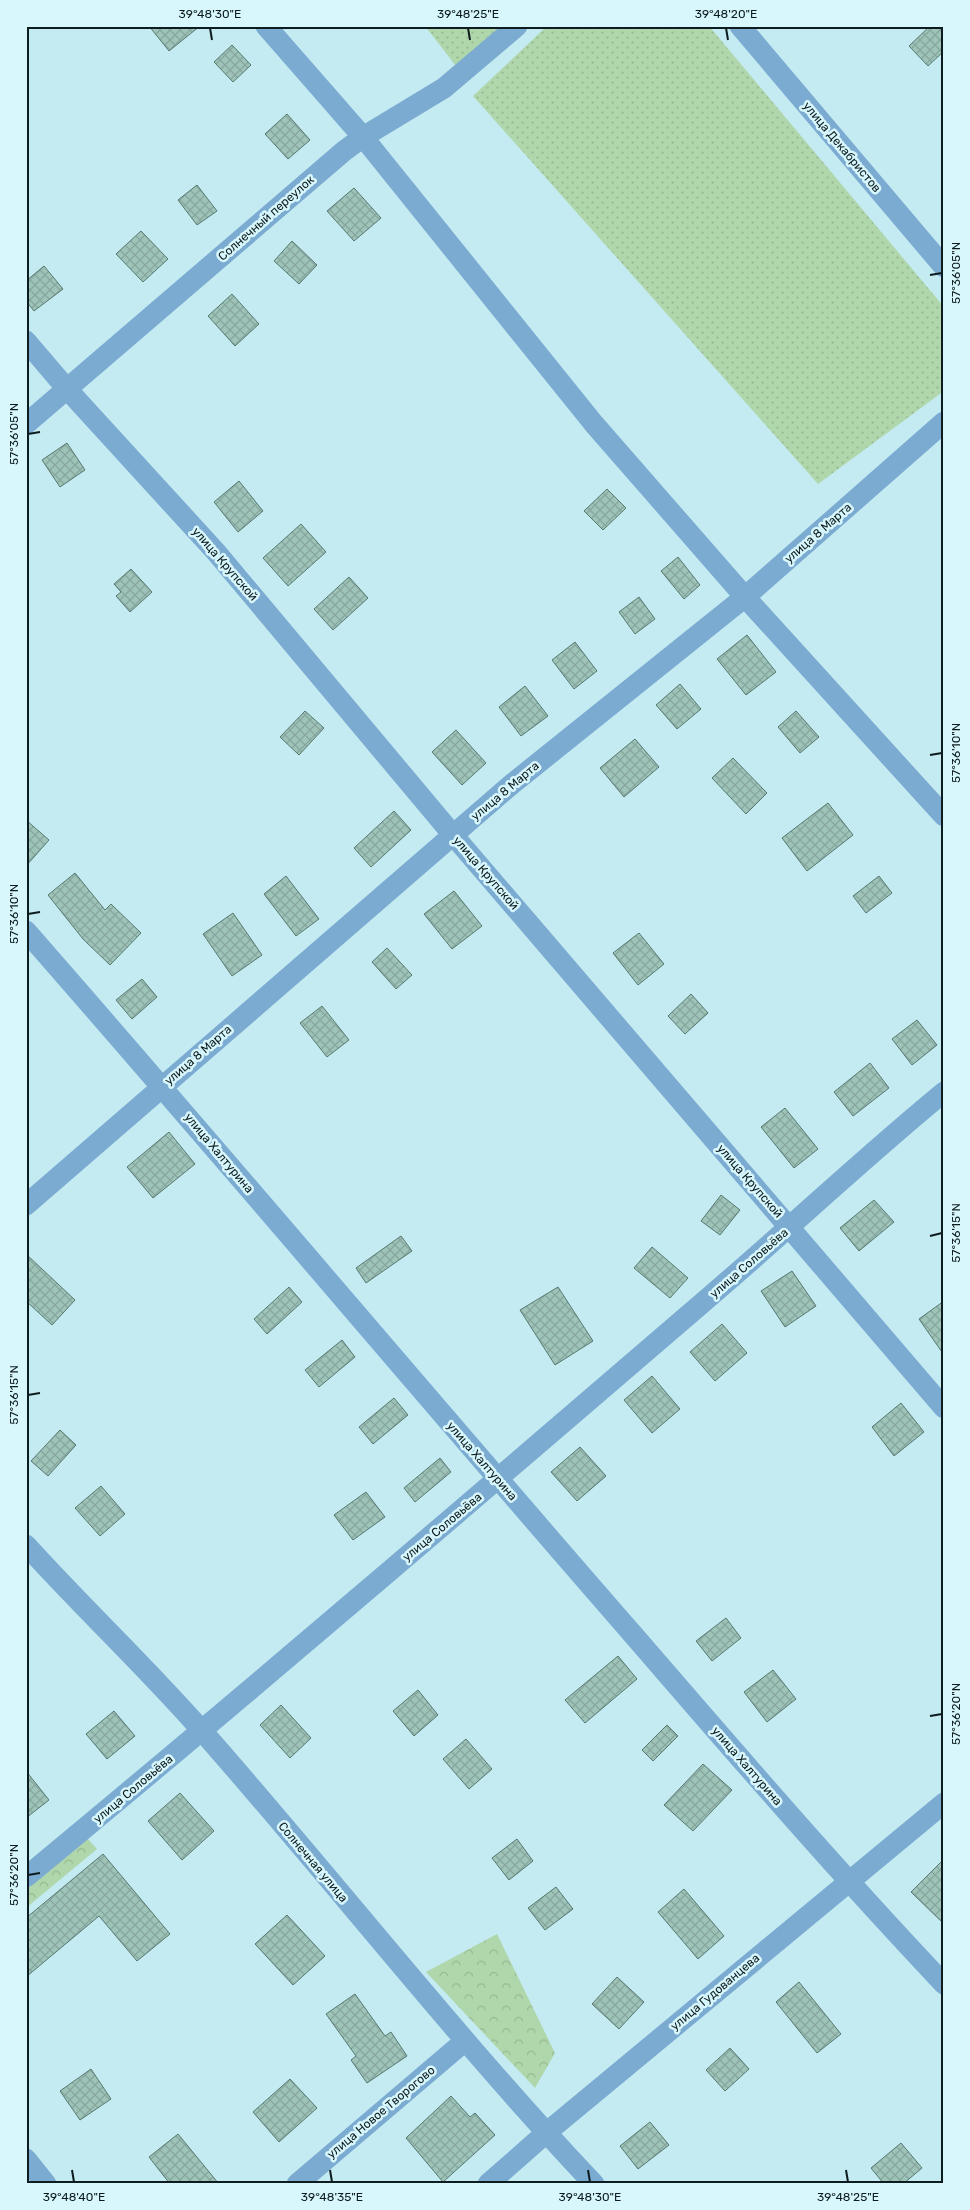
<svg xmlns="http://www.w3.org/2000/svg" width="970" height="2210" viewBox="0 0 970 2210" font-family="Rubik,sans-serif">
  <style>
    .forest { fill: url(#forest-crowns) }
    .park { fill: url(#park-dots) }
    .building { fill: url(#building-cross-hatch); stroke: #577970 }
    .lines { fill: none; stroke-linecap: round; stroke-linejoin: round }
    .minor { stroke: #7cabd2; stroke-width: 21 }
    .ticks { fill: none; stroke: #0d1c1e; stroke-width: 2 }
    .labels { text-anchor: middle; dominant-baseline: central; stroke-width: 5; stroke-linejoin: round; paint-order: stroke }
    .street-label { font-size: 12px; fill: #0d1c1e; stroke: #d8f7fd }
    .neatline { fill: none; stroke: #0d1c1e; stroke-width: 2 }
    .ticks-label { font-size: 12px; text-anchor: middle; fill: #0d1c1e }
  </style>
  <defs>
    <pattern id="forest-crowns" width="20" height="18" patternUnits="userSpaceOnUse" patternTransform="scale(1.25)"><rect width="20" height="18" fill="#b0d7ab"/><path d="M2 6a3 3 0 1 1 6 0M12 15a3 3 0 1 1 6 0" fill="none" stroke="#96b893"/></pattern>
    <pattern id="park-dots" width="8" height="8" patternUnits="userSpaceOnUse" patternTransform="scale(1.25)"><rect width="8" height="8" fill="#b0d7ab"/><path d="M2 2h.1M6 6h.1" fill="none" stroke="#96b893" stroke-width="1.8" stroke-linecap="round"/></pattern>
    <pattern id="building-cross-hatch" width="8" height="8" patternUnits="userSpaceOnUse" patternTransform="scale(1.25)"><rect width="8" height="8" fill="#9ec3b8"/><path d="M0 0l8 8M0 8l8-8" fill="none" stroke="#87a79e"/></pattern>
  </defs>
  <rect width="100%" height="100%" fill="#c4ebf2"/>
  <g class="forest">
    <path d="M87,1838L97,1849L26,1908V1890Z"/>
    <path d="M497,1934L555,2053L535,2088L426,1972Z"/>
  </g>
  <g class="park">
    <path d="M425,26H505L456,66Z"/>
    <path d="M547,26H709L944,307V391L818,484L473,96Z"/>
  </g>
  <g class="building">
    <path d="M149,26H200L169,51Z"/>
    <path d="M930,26H944V51L928,66L909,46Z"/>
    <path d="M232,45L251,65L233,82L214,62Z"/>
    <path d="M287,114L310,140L288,159L265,134Z"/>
    <path d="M197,185L217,211L197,225L178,200Z"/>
    <path d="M354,188L381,218L354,241L327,211Z"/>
    <path d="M141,231L168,259L143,282L116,254Z"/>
    <path d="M292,241L317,265L299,284L274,261Z"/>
    <path d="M44,266L63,289L34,311L26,301V281Z"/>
    <path d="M232,294L259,324L235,346L208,316Z"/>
    <path d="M67,443L85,470L60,487L42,460Z"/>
    <path d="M239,481L263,511L238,532L214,502Z"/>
    <path d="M607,489L626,508L603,530L584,511Z"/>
    <path d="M301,524L326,552L288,586L263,558Z"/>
    <path d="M678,557L700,585L684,599L661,571Z"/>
    <path d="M131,569L152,592L130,612L116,596L121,592L114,584Z"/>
    <path d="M349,577L368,598L333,630L314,609Z"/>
    <path d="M639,597L655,619L635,634L619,612Z"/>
    <path d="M747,635L776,672L746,695L717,659Z"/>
    <path d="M575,642L597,671L574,689L552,660Z"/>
    <path d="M680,684L701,709L677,729L656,705Z"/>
    <path d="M525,686L548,716L521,736L499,707Z"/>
    <path d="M305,711L324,728L299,755L280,737Z"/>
    <path d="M796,711L819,737L800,753L778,727Z"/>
    <path d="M456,730L486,763L462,785L432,752Z"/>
    <path d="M635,739L659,767L624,797L600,768Z"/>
    <path d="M733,758L767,793L746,814L712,778Z"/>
    <path d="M828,803L853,835L807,871L782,838Z"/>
    <path d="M394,811L411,830L371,867L354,848Z"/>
    <path d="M26,820L49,840L26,866Z"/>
    <path d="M75,873L105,910L111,904L141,933L110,965L83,939L48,895Z"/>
    <path d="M286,876L319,919L296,936L264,894Z"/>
    <path d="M879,876L892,893L866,913L853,896Z"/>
    <path d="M454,891L482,926L452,949L424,914Z"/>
    <path d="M233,913L262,955L232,976L203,934Z"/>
    <path d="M639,933L664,964L638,985L613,953Z"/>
    <path d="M387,948L412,975L396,989L372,962Z"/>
    <path d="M142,979L157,997L132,1019L116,1000Z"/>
    <path d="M691,994L708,1013L685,1034L668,1016Z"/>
    <path d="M322,1006L349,1040L327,1057L300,1023Z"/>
    <path d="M917,1020L937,1045L912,1065L892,1039Z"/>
    <path d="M870,1063L889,1088L853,1116L834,1092Z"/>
    <path d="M785,1108L818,1149L794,1168L761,1127Z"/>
    <path d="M169,1132L195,1164L153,1198L127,1167Z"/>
    <path d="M721,1195L740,1210L720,1235L701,1221Z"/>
    <path d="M874,1200L894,1222L859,1251L840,1228Z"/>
    <path d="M401,1236L412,1251L366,1283L356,1268Z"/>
    <path d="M652,1247L688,1278L670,1298L634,1268Z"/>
    <path d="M26,1254L75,1300L52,1325L26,1301Z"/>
    <path d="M792,1271L816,1306L785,1327L761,1291Z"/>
    <path d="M289,1287L302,1302L267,1334L254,1319Z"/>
    <path d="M558,1287L593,1341L555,1365L520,1310Z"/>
    <path d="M944,1301V1355L919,1319Z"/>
    <path d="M722,1324L747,1353L715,1381L690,1352Z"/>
    <path d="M342,1340L355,1357L319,1387L305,1370Z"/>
    <path d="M652,1376L680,1409L652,1433L624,1400Z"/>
    <path d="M394,1398L408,1415L373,1444L359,1427Z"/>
    <path d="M901,1403L924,1432L894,1456L872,1427Z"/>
    <path d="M60,1430L76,1445L48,1476L31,1461Z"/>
    <path d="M580,1447L606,1476L577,1501L551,1472Z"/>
    <path d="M440,1458L451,1472L415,1502L404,1488Z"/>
    <path d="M101,1486L125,1514L100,1536L75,1508Z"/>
    <path d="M366,1492L385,1517L353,1540L334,1515Z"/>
    <path d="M726,1618L741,1638L712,1661L696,1641Z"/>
    <path d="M618,1656L637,1679L585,1723L565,1700Z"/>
    <path d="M773,1670L796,1699L767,1722L744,1692Z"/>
    <path d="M418,1690L438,1715L414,1736L393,1711Z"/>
    <path d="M281,1705L311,1738L290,1758L260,1725Z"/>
    <path d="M114,1711L135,1736L107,1759L86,1734Z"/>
    <path d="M667,1725L678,1736L653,1761L642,1750Z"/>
    <path d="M466,1739L492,1769L469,1789L443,1759Z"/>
    <path d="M703,1764L732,1790L693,1831L664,1805Z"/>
    <path d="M26,1771L49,1800L26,1818Z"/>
    <path d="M180,1793L214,1831L182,1860L148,1821Z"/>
    <path d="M517,1839L533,1861L509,1880L492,1858Z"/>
    <path d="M103,1854L170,1934L137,1961L99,1916L26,1977V1918Z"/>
    <path d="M944,1859V1924L911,1892Z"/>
    <path d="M556,1887L573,1909L545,1930L528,1908Z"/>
    <path d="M684,1889L724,1936L698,1959L658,1912Z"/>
    <path d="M287,1915L325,1956L293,1985L255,1944Z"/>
    <path d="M617,1977L644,2002L619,2029L592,2004Z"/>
    <path d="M799,1982L841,2034L817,2053L776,2002Z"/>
    <path d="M355,1994L385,2036L391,2032L407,2056L367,2083L351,2060L356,2056L326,2014Z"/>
    <path d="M730,2048L749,2069L725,2091L706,2070Z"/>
    <path d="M91,2069L111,2099L80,2120L60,2091Z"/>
    <path d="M290,2079L317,2108L279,2142L253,2112Z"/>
    <path d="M451,2096L470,2117L475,2113L495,2135L443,2182L406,2138Z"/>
    <path d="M650,2122L669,2145L638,2169L620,2146Z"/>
    <path d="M178,2134L219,2184H170L149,2157Z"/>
    <path d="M901,2143L922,2168L903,2184H884L871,2168Z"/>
  </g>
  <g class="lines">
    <g class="minor">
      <path d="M266,26L363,137L594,424L745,597L944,816"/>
      <path d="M740,26L944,267"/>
      <path d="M26,341L67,389L216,552L453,835L944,1408"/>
      <path d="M26,424L344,151L363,137L444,88L517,26"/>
      <path d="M26,931C231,1165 431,1403 636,1638C737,1755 838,1872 944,1984"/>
      <path d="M26,1205L512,784L745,597L944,422"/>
      <path d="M26,1545C84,1609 147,1668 203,1732C335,1882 457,2039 594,2184"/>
      <path d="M26,1877C258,1685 487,1488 715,1292C792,1226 866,1156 944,1092"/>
      <path d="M26,2159L46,2184"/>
      <path d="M297,2184L465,2041"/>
      <path d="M488,2184L546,2133L944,1803"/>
    </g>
  </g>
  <path class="ticks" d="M210,28L212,40M468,28L470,40M726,28L728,40M930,275L942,273M28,434L40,432M930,755L942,753M28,914L40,912M930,1236L942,1233M28,1395L40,1393M930,1716L942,1714M28,1875L40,1873M72,2170L74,2182M330,2170L332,2182M588,2170L590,2182M846,2170L848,2182"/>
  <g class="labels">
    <g class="street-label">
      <text transform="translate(842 147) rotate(50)">улица Декабристов</text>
      <text transform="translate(266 218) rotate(-41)">Солнечный переулок</text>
      <text transform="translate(818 533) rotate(-41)">улица 8 Марта</text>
      <text transform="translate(225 564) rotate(49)">улица Крупской</text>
      <text transform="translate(505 791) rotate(-40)">улица 8 Марта</text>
      <text transform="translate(486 873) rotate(49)">улица Крупской</text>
      <text transform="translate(198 1055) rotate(-41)">улица 8 Марта</text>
      <text transform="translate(219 1153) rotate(50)">улица Халтурина</text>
      <text transform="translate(750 1181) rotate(49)">улица Крупской</text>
      <text transform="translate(749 1263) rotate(-41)">улица Соловьёва</text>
      <text transform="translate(482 1461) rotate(49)">улица Халтурина</text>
      <text transform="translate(442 1527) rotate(-40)">улица Соловьёва</text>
      <text transform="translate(747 1766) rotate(49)">улица Халтурина</text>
      <text transform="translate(133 1789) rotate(-40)">улица Соловьёва</text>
      <text transform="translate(313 1862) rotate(50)">Солнечная улица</text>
      <text transform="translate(715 1992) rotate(-40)">улица Гудованцева</text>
      <text transform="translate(381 2112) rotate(-40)">улица Новое Творогово</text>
    </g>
  </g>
  <rect width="970" height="2210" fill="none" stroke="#d8f7fd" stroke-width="55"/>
  <rect x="28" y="28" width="914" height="2154" class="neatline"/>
  <g class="ticks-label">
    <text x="210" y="18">39°48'30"E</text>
    <text x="468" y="18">39°48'25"E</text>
    <text x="726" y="18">39°48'20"E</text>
    <text transform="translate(956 273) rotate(-90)" y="4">57°36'05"N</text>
    <text transform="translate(14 434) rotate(-90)" y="4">57°36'05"N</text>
    <text transform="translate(956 753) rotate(-90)" y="4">57°36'10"N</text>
    <text transform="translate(14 914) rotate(-90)" y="4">57°36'10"N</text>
    <text transform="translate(956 1233) rotate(-90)" y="4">57°36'15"N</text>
    <text transform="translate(14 1395) rotate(-90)" y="4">57°36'15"N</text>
    <text transform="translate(956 1714) rotate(-90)" y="4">57°36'20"N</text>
    <text transform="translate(14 1875) rotate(-90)" y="4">57°36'20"N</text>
    <text x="74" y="2201">39°48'40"E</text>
    <text x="332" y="2201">39°48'35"E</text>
    <text x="590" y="2201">39°48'30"E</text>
    <text x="848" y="2201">39°48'25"E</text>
  </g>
</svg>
